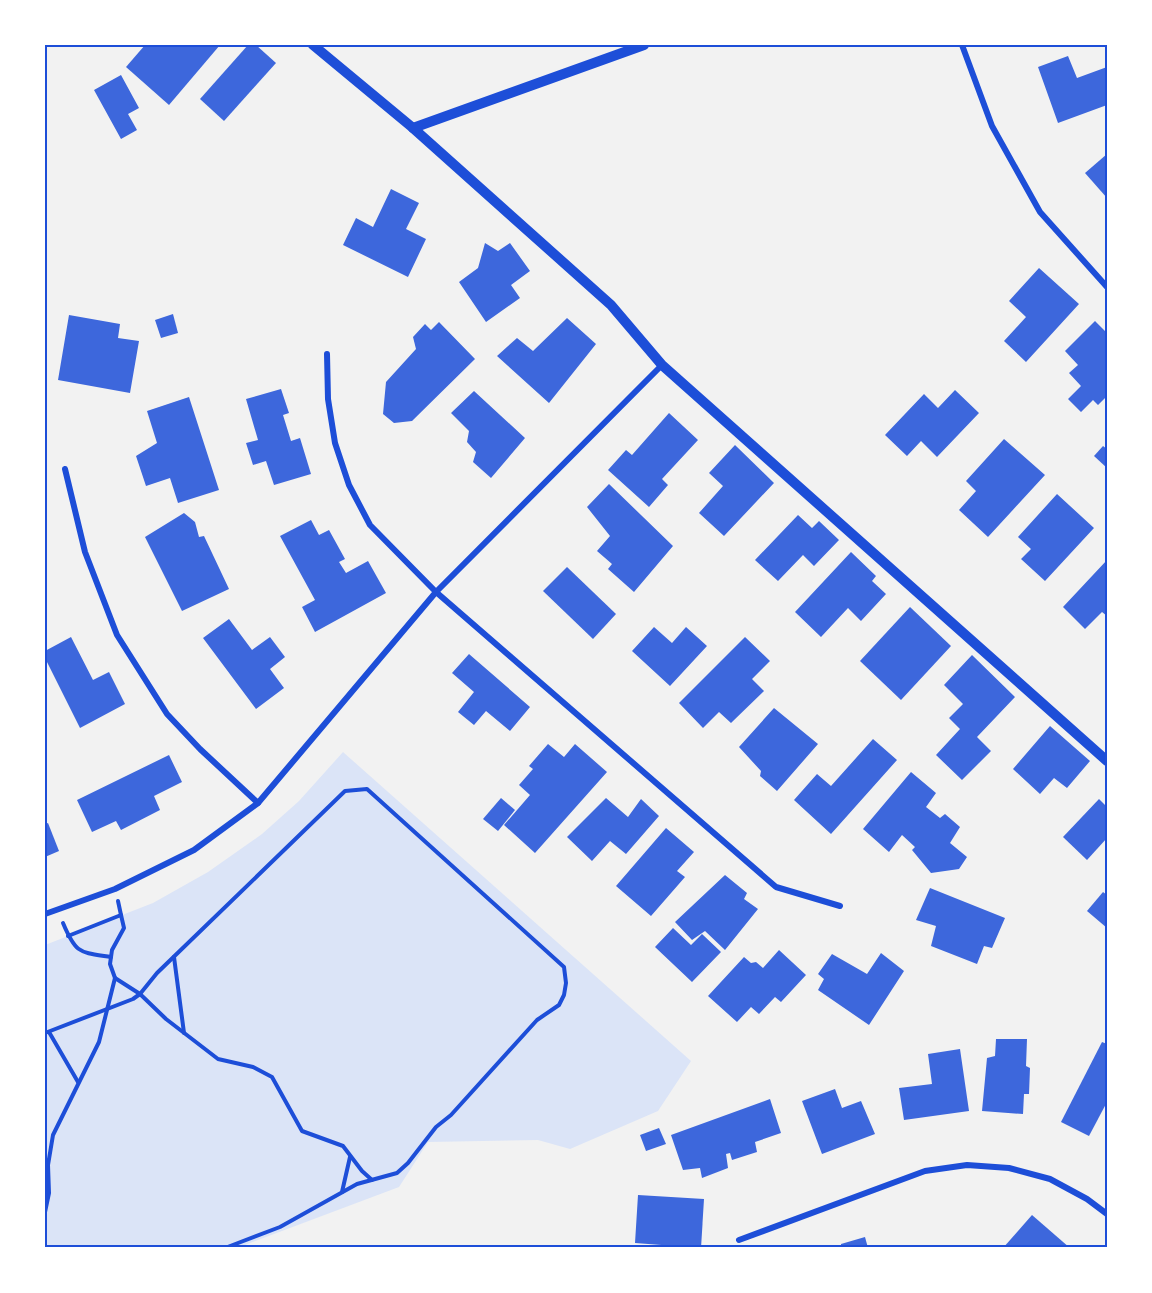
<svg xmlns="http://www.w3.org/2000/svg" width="1152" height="1293" viewBox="0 0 1152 1293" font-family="Cabin,sans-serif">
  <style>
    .green { fill: #dbe4f7 }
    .building { fill: #3d67dc }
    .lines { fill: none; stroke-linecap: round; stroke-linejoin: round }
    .path { stroke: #1d4ed8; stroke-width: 4 }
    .minor { stroke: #1d4ed8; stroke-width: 6 }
    .tertiary { stroke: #1d4ed8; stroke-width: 10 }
    .neatline { fill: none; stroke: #1d4ed8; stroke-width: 2 }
  </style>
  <rect width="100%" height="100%" fill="#f2f2f2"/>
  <path class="green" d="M343,752L691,1061L658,1111L570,1149L538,1140L428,1142L399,1187L237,1248H45V945L153,903L208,872L262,834L299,801Z"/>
  <g class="building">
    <path d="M145,45H220L169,105L126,67Z"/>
    <path d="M248,45H256L276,63L224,121L200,99Z"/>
    <path d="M1068,56L1077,78L1107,67V105L1058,123L1038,67Z"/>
    <path d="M121,75L139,108L128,114L137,130L121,139L94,90Z"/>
    <path d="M1107,154V198L1085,173Z"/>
    <path d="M391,189L419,203L406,229L426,239L408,277L343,245L356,218L373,227Z"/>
    <path d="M485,243L498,251L510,243L530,271L511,285L520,298L486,322L459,282L478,268Z"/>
    <path d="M1039,268L1079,304L1026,362L1004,341L1026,317L1009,301Z"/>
    <path d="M173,314L178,333L161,338L155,320Z"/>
    <path d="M69,315L120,324L118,338L139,341L130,393L58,380Z"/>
    <path d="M567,318L596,344L549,403L497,356L517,338L533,351Z"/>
    <path d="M1095,321L1107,333V396L1098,405L1093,400L1081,412L1068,399L1081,386L1069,373L1078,365L1065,351Z"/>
    <path d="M439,322L475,359L412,421L394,423L383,414L386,382L416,349L413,337L425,324L431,330Z"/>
    <path d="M281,389L289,413L283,415L291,441L300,438L311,474L274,485L266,461L253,465L246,443L258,440L246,399Z"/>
    <path d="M955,390L979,413L937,457L921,441L907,456L885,435L924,394L938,408Z"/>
    <path d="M474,391L525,438L491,478L473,462L476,452L467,442L469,431L451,413Z"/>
    <path d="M189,397L219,490L178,503L170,478L146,486L136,456L157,443L147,411Z"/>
    <path d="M669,413L698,440L662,479L668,485L649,507L608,470L626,450L632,455Z"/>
    <path d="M1004,439L1045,475L988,537L959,510L976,491L966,481Z"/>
    <path d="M735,445L774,483L724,536L699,513L723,486L709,473Z"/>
    <path d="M1103,446L1107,449V468L1094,456Z"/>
    <path d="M609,484L673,546L634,592L608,569L612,564L597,551L610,536L587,507Z"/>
    <path d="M1057,494L1094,528L1045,581L1021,559L1031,549L1018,537Z"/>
    <path d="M184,513L195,522L199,537L204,536L229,589L182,611L145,537Z"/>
    <path d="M798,515L812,528L819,521L839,540L814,566L803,555L778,581L755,560Z"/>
    <path d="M311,520L319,535L329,530L345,559L339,562L346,573L368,561L386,593L315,632L302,607L315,600L280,536Z"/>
    <path d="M851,552L876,576L872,581L886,594L861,621L848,608L821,637L795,612Z"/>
    <path d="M1107,560V616L1102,612L1085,629L1063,607Z"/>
    <path d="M567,567L616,614L593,639L543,591Z"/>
    <path d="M910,607L951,646L901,700L860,661Z"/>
    <path d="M229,619L252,650L270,637L285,657L270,669L284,688L256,709L203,638Z"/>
    <path d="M654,627L672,643L686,627L707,646L670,686L632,651Z"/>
    <path d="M71,637L93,680L109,672L125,704L80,728L45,658V651Z"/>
    <path d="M745,637L770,661L752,679L764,691L731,723L719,712L703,728L679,703Z"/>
    <path d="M469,654L530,707L510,731L486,711L474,725L458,712L474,692L452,673Z"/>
    <path d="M972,655L1015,697L977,737L991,751L962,780L936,755L960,729L949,718L963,704L944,685Z"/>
    <path d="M774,708L818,744L777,791L760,776L761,771L739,747Z"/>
    <path d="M1050,726L1090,761L1067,788L1054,778L1040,794L1013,769Z"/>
    <path d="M873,739L897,760L831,834L794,800L817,774L831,786Z"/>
    <path d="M548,744L564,757L575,744L607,772L535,853L504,825L530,795L519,785L533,769L529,766Z"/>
    <path d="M169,755L182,782L154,796L160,810L121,830L116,821L92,832L77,800Z"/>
    <path d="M911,772L936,793L926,807L940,818L945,814L960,827L950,843L967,857L959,869L931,873L912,850L915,847L902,835L889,852L863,829Z"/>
    <path d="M501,798L515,810L498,831L483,819Z"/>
    <path d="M606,798L628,817L641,799L659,816L626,854L610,841L592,861L567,837Z"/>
    <path d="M1099,799L1107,807V838L1087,860L1063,837Z"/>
    <path d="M48,823L59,851L45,857V824Z"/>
    <path d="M666,828L694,852L677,871L685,877L651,916L616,886Z"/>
    <path d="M725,875L747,893L744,899L758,909L725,950L705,931L692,940L675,922Z"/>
    <path d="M930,888L1005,918L992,948L984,946L977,964L931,946L936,926L916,920Z"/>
    <path d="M1103,892L1107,895V928L1087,911Z"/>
    <path d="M673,928L691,945L702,934L721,952L692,982L655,947Z"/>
    <path d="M779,950L806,975L781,1002L775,997L759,1014L751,1007L737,1022L708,996L744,957L751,963L756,962L763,968Z"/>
    <path d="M881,953L904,971L869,1025L818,990L824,979L818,974L832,954L867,974Z"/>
    <path d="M996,1039H1027L1026,1066L1030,1068L1029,1094H1024L1023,1114L982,1111L987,1058L995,1056Z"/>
    <path d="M1102,1042L1107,1044V1102L1089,1136L1061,1122Z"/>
    <path d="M960,1049L969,1111L904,1120L899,1088L932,1084L928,1054Z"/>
    <path d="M835,1089L842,1108L861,1101L875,1134L822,1154L802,1101Z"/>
    <path d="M770,1099L781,1133L755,1142L757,1152L732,1160L730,1153L726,1154L728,1168L702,1178L700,1168L683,1170L671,1135Z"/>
    <path d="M659,1128L666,1144L646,1151L640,1135Z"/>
    <path d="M638,1195L704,1199L701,1248L635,1243Z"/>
    <path d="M1032,1215L1070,1248H1003Z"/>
    <path d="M865,1237L868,1248H841V1244Z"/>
  </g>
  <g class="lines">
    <g class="path">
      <path d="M118,901L121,915"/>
      <path d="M63,923C76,954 79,952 111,957"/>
      <path d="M68,936L121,915L124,928L112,950L110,964L115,978L140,994L166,1019L218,1059L253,1067L272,1077L302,1131L343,1146L362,1171L372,1180"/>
      <path d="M174,957L184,1033"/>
      <path d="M49,1032L78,1082"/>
      <path d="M45,1033L133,999L140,994L157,973L345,791L367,789L564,967L566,983L564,995L559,1005L537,1020L451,1115L436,1127L408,1163L397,1173L357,1184L280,1227L225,1248"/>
      <path d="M342,1192L350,1157"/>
      <path d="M45,1212L49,1193L48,1165L53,1135L99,1042L115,978"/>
    </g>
    <g class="minor">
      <path d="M962,45L992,126L1040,212L1107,287"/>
      <path d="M327,354L328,399L335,443L349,485L370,525L436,592L776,887L840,906"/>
      <path d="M65,469L85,552L117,635L167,714L200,749L258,803"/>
      <path d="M45,914L115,889L194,850L258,803L436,592L662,365"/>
      <path d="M739,1240L925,1171L967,1165L1009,1168L1050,1179L1087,1199L1107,1214"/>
    </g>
    <g class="tertiary">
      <path d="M313,45L413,128L611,305L662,365L1107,761"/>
      <path d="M413,128L644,45"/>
    </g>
  </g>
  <rect width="1152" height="1293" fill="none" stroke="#ffffff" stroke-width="93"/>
  <rect x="46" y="46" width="1060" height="1200" class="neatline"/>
</svg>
